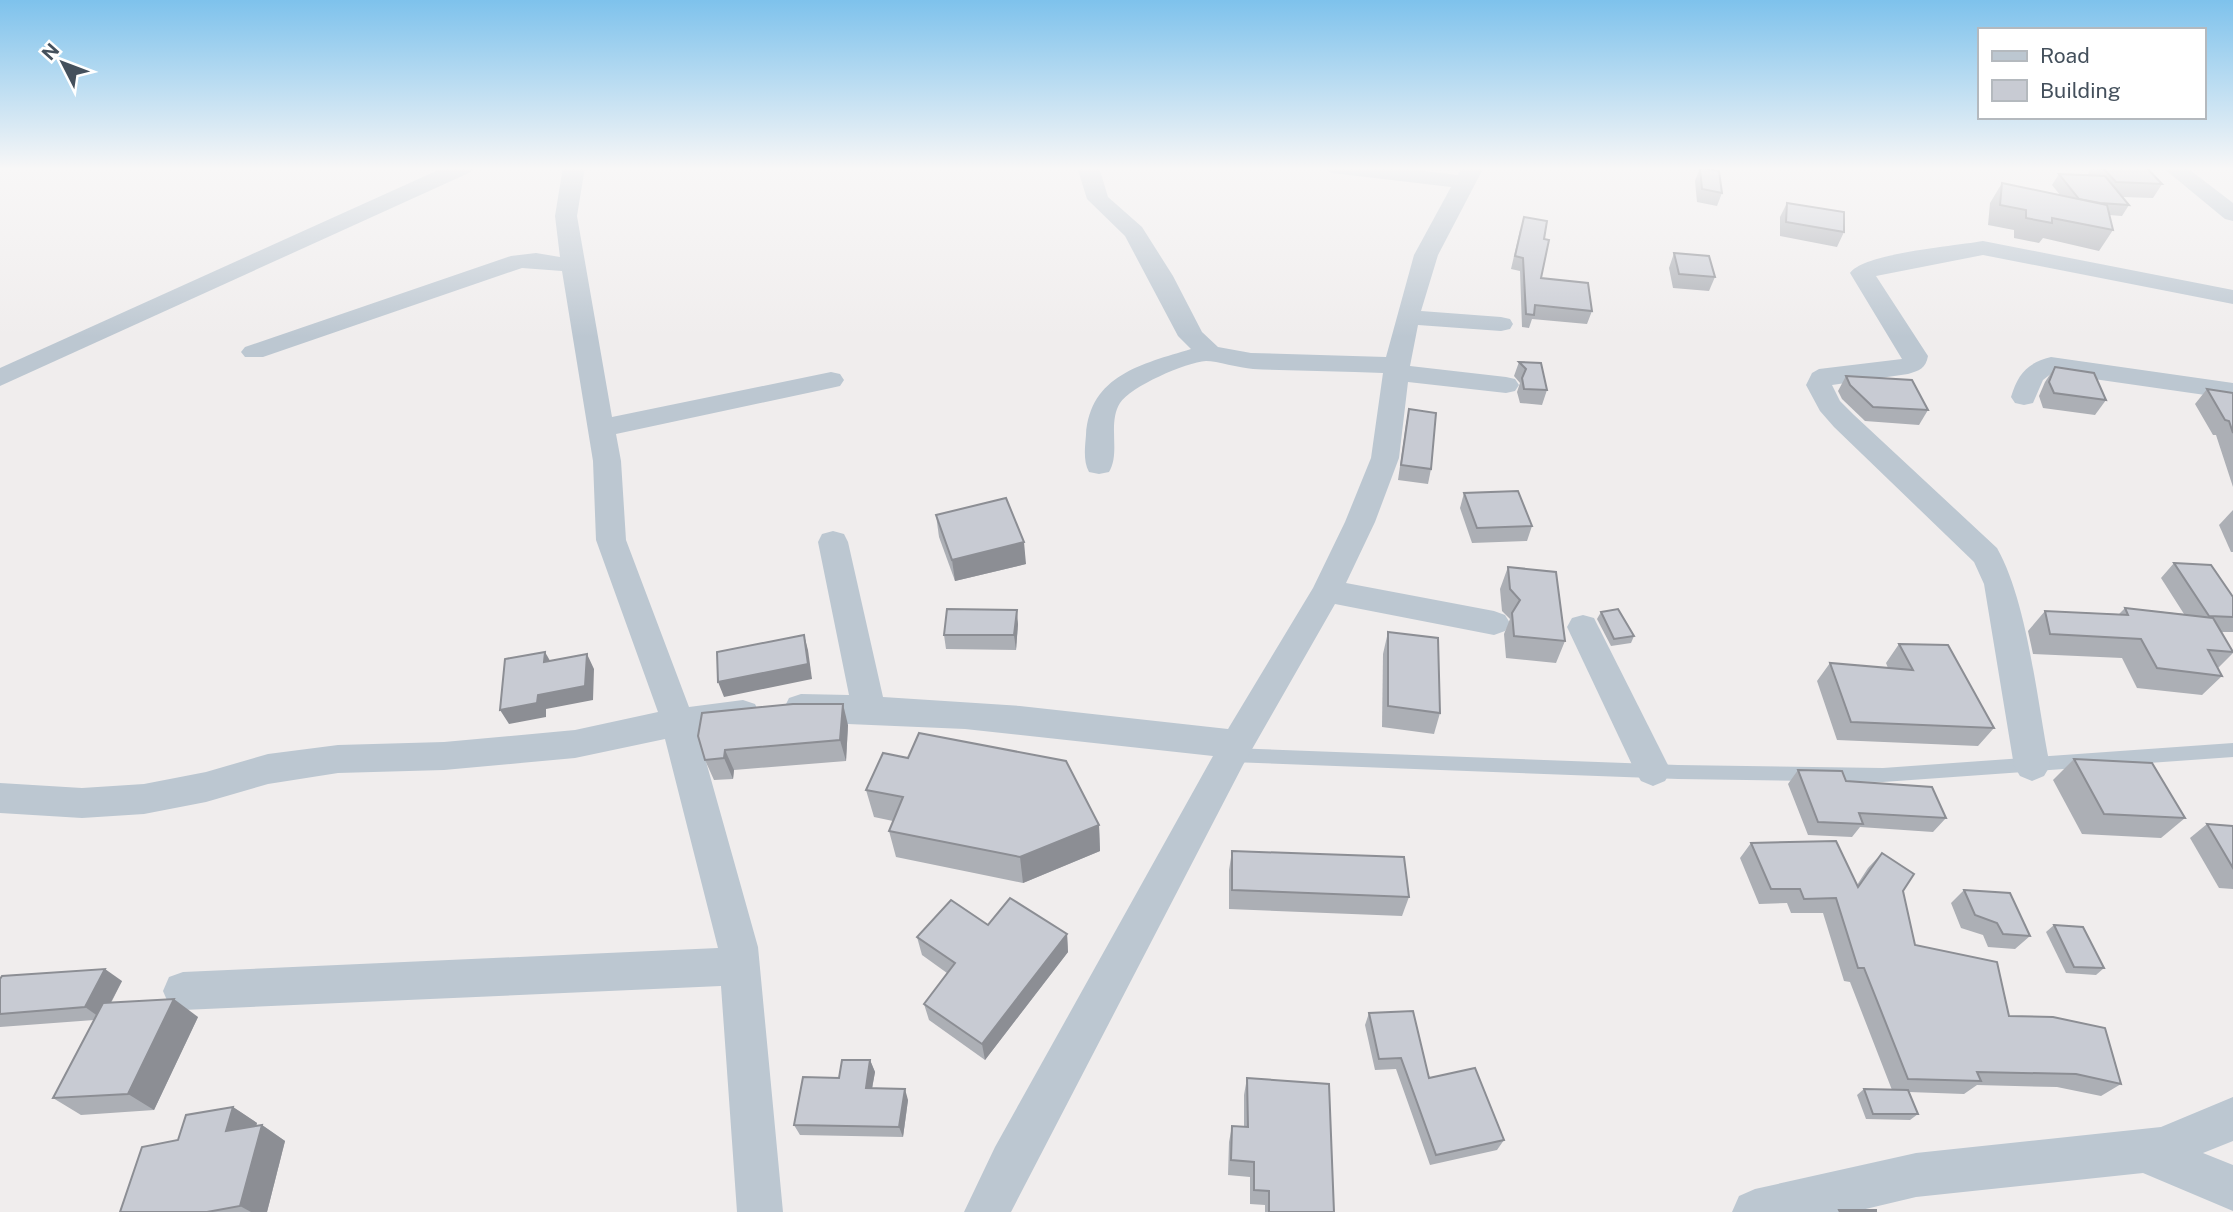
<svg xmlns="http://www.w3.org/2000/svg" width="2233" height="1212" viewBox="0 0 2233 1212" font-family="'Public Sans',sans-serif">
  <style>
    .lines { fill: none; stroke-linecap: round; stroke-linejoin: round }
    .lane { fill: #bcc7d1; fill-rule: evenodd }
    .street { fill: #bcc7d1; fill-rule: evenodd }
    .wall { fill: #acafb5 }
    .shaded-wall { fill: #8c8e94 }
    .building { fill: #c8cbd3; stroke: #8c8e94; stroke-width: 2 }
  </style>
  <rect width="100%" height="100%" fill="#f0eded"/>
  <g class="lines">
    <path class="lane" d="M2233,743V757L1883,782L1678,779L1231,762L1225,760L1222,755L1225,750L1231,748L1678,765L1883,768Z"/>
    <g class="street">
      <path d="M445,167H473L471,172L0,386V368Z"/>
      <path d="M563,167H585L577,216L612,417L831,372L840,374L844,380L840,386L831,388L616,434L621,461L626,540L689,707L743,700L755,704L760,714L755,724L698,733L758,947L783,1212H737L721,986L183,1010L169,1005L163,991L169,977L183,972L718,948L665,739L575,758L444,770L338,773L268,784L206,802L144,814L82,818L0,813V783L82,788L144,784L206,772L268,754L338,745L444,742L575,730L658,712L596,540L593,461L562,271L522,268L263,357H245L241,352L245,347L511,256L536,253L560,257L555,216Z"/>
      <path d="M1077,167H1099L1108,197L1142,227L1173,276L1202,332L1218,347L1251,353L1386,357L1414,255L1451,187L1332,173L1322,167H1390L1458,175L1462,167H1484L1438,255L1421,311L1501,317L1510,319L1513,324L1510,329L1501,331L1418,325L1410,366L1506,377L1515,379L1519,385L1515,391L1506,393L1408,382L1399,458L1375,522L1346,583L1494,611L1505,615L1510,623L1505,631L1494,635L1335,604L1243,765L1011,1212H964L995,1147L1213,756L965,729L801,722L789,718L784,708L789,698L801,694L849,695L818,542L822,534L833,531L844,534L848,542L883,697L1020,706L1228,729L1313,588L1345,522L1371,458L1383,373C1340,371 1296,371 1253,369C1239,368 1217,361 1206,361C1186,362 1130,387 1120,403C1107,424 1121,452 1109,472L1099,474L1089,472C1083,461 1085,447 1086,435C1090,375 1142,364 1191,349L1178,336L1125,236L1087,199Z"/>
      <path d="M2162,167H2186L2233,203V221L2225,219Z"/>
      <path d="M1983,241L2233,290V304L1983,255L1876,276L1928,356C1926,368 1919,371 1908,374L1832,385L1840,401L1854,415L1997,548C2028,603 2037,702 2050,766L2044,776L2032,781L2020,776L2014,766L1984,584L1974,562L1834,427L1820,411L1806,385L1812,373L1819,369L1902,359L1850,273C1864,253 1956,246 1983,241Z"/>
      <path d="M2051,357L2233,383V399L2052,373L2043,380L2033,403L2024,405L2015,403L2011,397C2018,374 2027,363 2051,357Z"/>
      <path d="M1583,615L1594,618L1671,771L1665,781L1653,786L1641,781L1635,771L1567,627L1572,618Z"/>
      <path d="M2233,1097V1141L2203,1153L2233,1165V1211L2143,1173L1916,1197L1853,1212H1732L1739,1196L1755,1189L1916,1153L2161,1127Z"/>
    </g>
  </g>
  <g class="wall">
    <path d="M2092,167H2146L2162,184L2153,198L2123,197L2129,205L2122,216L2109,215L2113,230L2099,251L2043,238L2039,243L2014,238V230L1988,225L1990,203L2002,183L2060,195L2052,185L2059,174L2088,175Z"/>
    <path d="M1700,168L1722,193L1717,206L1697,202L1695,181Z"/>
    <path d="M1787,203L1844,232L1837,247L1780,236V217Z"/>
    <path d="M1520,230L1544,239L1541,278L1592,311L1587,324L1532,319L1529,328L1522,327L1520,271L1511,269Z"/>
    <path d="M1674,253L1715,277L1709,291L1673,288L1669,268Z"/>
    <path d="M1519,362L1547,390L1542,405L1520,403L1517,392L1520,383L1514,376Z"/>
    <path d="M2055,367L2106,400L2095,415L2043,408L2039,396L2045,382Z"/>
    <path d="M1846,376L1928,410L1919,425L1865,421L1842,399L1838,391Z"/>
    <path d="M2207,389L2233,393V487L2216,435H2213L2195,404Z"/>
    <path d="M1409,409L1431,469L1428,484L1398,480L1406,424Z"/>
    <path d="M1464,493L1532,526L1527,541L1472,543L1460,508Z"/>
    <path d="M2233,510V552H2231L2219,525Z"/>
    <path d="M936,515L1026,564L955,581L939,537Z"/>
    <path d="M2174,563L2233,597V632H2221L2233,653L2218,668L2222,676L2202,695L2137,688L2122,658L2033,654L2028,631L2045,611L2119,614L2125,608L2184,614L2161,578Z"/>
    <path d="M1508,567L1565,641L1556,663L1506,658L1504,634L1510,619L1502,611L1500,589Z"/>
    <path d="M1601,612L1634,636L1631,643L1611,646L1597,619Z"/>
    <path d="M1018,624L1016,650L946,649L944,635Z"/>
    <path d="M1388,632L1440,713L1434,734L1382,727L1383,654Z"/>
    <path d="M1899,644L1994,728L1978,746L1837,740L1817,681L1830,663L1888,668L1886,663Z"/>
    <path d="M848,725L846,761L734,770L733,779L714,780L705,760L698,736Z"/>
    <path d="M2074,759L2185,818L2161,838L2082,834L2053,780Z"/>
    <path d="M1798,770L1846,781L1946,818L1933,832L1860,827L1852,837L1808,835L1788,784Z"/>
    <path d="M866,790L1099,825L1100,851L1023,883L896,857L889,831L893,821L874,817Z"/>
    <path d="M2207,824L2233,826V889L2219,888L2190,838Z"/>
    <path d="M1751,843L1857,885L1868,868L1882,853L1903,891L1915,945L2009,1016L2121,1084L2101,1096L2057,1087L1977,1085L1964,1094L1909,1092L1918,1114L1910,1120L1866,1119L1857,1095L1864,1089L1892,1090L1850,982L1844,981L1823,913H1791L1787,903L1759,904L1740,858Z"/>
    <path d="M1232,851L1409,897L1402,916L1229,909V870Z"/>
    <path d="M1964,890L2030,936L2015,949L1988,947L1983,935L1961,928L1951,903Z"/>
    <path d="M988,925L1067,934L1068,952L985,1060L929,1020L924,1004L947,973L922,955L917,937Z"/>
    <path d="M2054,925L2104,968L2096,975L2066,973L2046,932Z"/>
    <path d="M0,979L122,981L111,1003L198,1017L154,1110L81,1115L53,1098L94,1020L0,1027Z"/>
    <path d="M1369,1013L1429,1078L1504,1140L1497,1150L1430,1165L1396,1069L1375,1070L1365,1025Z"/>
    <path d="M870,1060L875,1072L872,1089L908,1100L903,1137L800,1135L794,1125L839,1078Z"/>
    <path d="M1247,1078L1334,1212H1265V1205L1250,1204V1177L1228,1175L1229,1142L1232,1126L1244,1127V1095Z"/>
    <path d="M233,1107L257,1123L256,1126L262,1125L285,1141L267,1212H120L178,1140Z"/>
  </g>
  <g class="shaded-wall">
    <path d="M1024,542L1026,564L955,581L952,560Z"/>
    <path d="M1017,610L1018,624L1016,650L1014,635Z"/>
    <path d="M804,635L808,650L812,679L724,697L718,682Z"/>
    <path d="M545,652L553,666L544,662Z"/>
    <path d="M587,654L594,669L593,700L546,709V717L509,724L500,710L538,695Z"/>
    <path d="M843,704L848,725L846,761L840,740Z"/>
    <path d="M725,750L734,770L733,779L724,758Z"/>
    <path d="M1099,825L1100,851L1023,883L1020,857Z"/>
    <path d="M1067,934L1068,952L985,1060L982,1044Z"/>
    <path d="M105,969L122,981L102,1019L85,1007Z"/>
    <path d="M174,999L198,1017L154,1110L128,1094Z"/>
    <path d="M870,1060L875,1072L870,1099L866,1088Z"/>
    <path d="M905,1089L908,1100L903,1137L899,1127Z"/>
    <path d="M233,1107L257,1123L250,1147L226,1131Z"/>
    <path d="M262,1125L285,1141L267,1212H251L240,1206Z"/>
  </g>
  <g class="building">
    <path d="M2102,167H2146L2162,184L2116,182Z"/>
    <path d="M1700,168L1719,171L1722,193L1702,189Z"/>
    <path d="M2059,174L2105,176L2129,205L2100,203L2079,199Z"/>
    <path d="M2002,183L2107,205L2113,230L2052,218V223L2026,218V210L2000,205Z"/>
    <path d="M1787,203L1844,212V232L1786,222Z"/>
    <path d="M1524,217L1547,221L1544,239L1549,240L1541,278L1588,283L1592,311L1535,305L1534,315L1526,314L1523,258L1515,256Z"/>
    <path d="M1674,253L1709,256L1715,277L1679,274Z"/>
    <path d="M1519,362L1541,363L1547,390L1524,389L1522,378L1526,369Z"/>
    <path d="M2055,367L2094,373L2106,400L2054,393L2049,382Z"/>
    <path d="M1846,376L1912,380L1928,410L1873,407L1850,385Z"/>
    <path d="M2207,389L2233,393V433L2229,421L2225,420Z"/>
    <path d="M1409,409L1436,413L1431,469L1401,465Z"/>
    <path d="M1518,491L1532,526L1477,528L1464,493Z"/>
    <path d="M1006,498L1024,542L952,560L936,515Z"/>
    <path d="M2174,563L2211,565L2233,597V617L2209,616Z"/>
    <path d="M1508,567L1556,572L1565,641L1514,636L1512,613L1520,600L1510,589Z"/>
    <path d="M2125,608L2213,618L2233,652L2208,650L2222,676L2157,668L2141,639L2050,634L2045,611L2128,615Z"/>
    <path d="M947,609L1017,610L1014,635H944Z"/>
    <path d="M1618,609L1634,636L1614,639L1601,612Z"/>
    <path d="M1388,632L1438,638L1440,713L1388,706Z"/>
    <path d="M804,635L808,664L718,682L717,652Z"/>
    <path d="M1899,644L1948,645L1994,728L1851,722L1830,663L1913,670Z"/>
    <path d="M545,652L544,662L587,654L585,686L538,695L537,703L500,710L505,659Z"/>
    <path d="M793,704H843L840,740L725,750L724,758L705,760L698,736L702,713Z"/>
    <path d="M919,733L1066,761L1099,825L1020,857L889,831L903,797L866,790L883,753L908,758Z"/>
    <path d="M2074,759L2152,763L2185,818L2104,814Z"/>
    <path d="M1798,770L1842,771L1846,781L1932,787L1946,818L1859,813L1863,824L1818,822Z"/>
    <path d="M2207,824L2233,826V868Z"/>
    <path d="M1836,841L1858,887L1882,853L1914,874L1903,891L1915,945L1997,962L2009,1016L2053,1017L2105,1028L2121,1084L2076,1074L1977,1072L1981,1081L1908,1079L1864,968H1858L1836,898L1804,899L1800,889H1771L1751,843Z"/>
    <path d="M1232,851L1404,857L1409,897L1232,890Z"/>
    <path d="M1964,890L2010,893L2030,936L2003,934L1997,923L1975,915Z"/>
    <path d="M1010,898L1067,934L982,1044L924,1004L955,963L917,937L951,900L988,925Z"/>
    <path d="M2054,925L2083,927L2104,968L2074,967Z"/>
    <path d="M105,969L85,1007L0,1014V979L2,976Z"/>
    <path d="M174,999L128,1094L53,1098L103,1003Z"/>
    <path d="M1413,1011L1429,1078L1475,1068L1504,1140L1436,1155L1401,1058L1379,1059L1369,1013Z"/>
    <path d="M842,1060H870L866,1088L905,1089L899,1127L794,1125L803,1077L839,1078Z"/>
    <path d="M1247,1078L1329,1084L1334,1212H1269V1191L1254,1190V1162L1231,1160L1232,1126L1248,1127Z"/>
    <path d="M1864,1089L1908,1090L1918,1114H1873Z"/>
    <path d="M233,1107L226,1131L262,1125L240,1206L207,1212H120L142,1147L178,1140L186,1115Z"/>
    <path d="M1839,1210H1876V1212H1840Z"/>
  </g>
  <linearGradient id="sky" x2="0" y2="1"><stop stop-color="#7ec2ec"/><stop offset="0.5" stop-color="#f8f7f7"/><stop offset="1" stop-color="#f8f7f7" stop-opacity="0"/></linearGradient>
  <rect width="2233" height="337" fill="url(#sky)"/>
  <rect x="1978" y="28" width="228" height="91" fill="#ffffff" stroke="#b4b9be" stroke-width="2"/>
  <rect x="1992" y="51" width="35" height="10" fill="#bcc7d1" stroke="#b4b9be" stroke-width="2"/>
  <text x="2040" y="63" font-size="21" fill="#44505c">Road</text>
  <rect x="1992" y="80" width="35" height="21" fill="#c8cbd3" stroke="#b4b9be" stroke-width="2"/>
  <text x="2040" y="98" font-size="21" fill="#44505c">Building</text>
  <g transform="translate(63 63) rotate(312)" stroke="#ffffff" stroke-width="5" paint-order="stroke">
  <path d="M0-5L12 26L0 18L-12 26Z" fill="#44505c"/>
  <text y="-10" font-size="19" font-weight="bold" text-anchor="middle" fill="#44505c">N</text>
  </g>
</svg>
